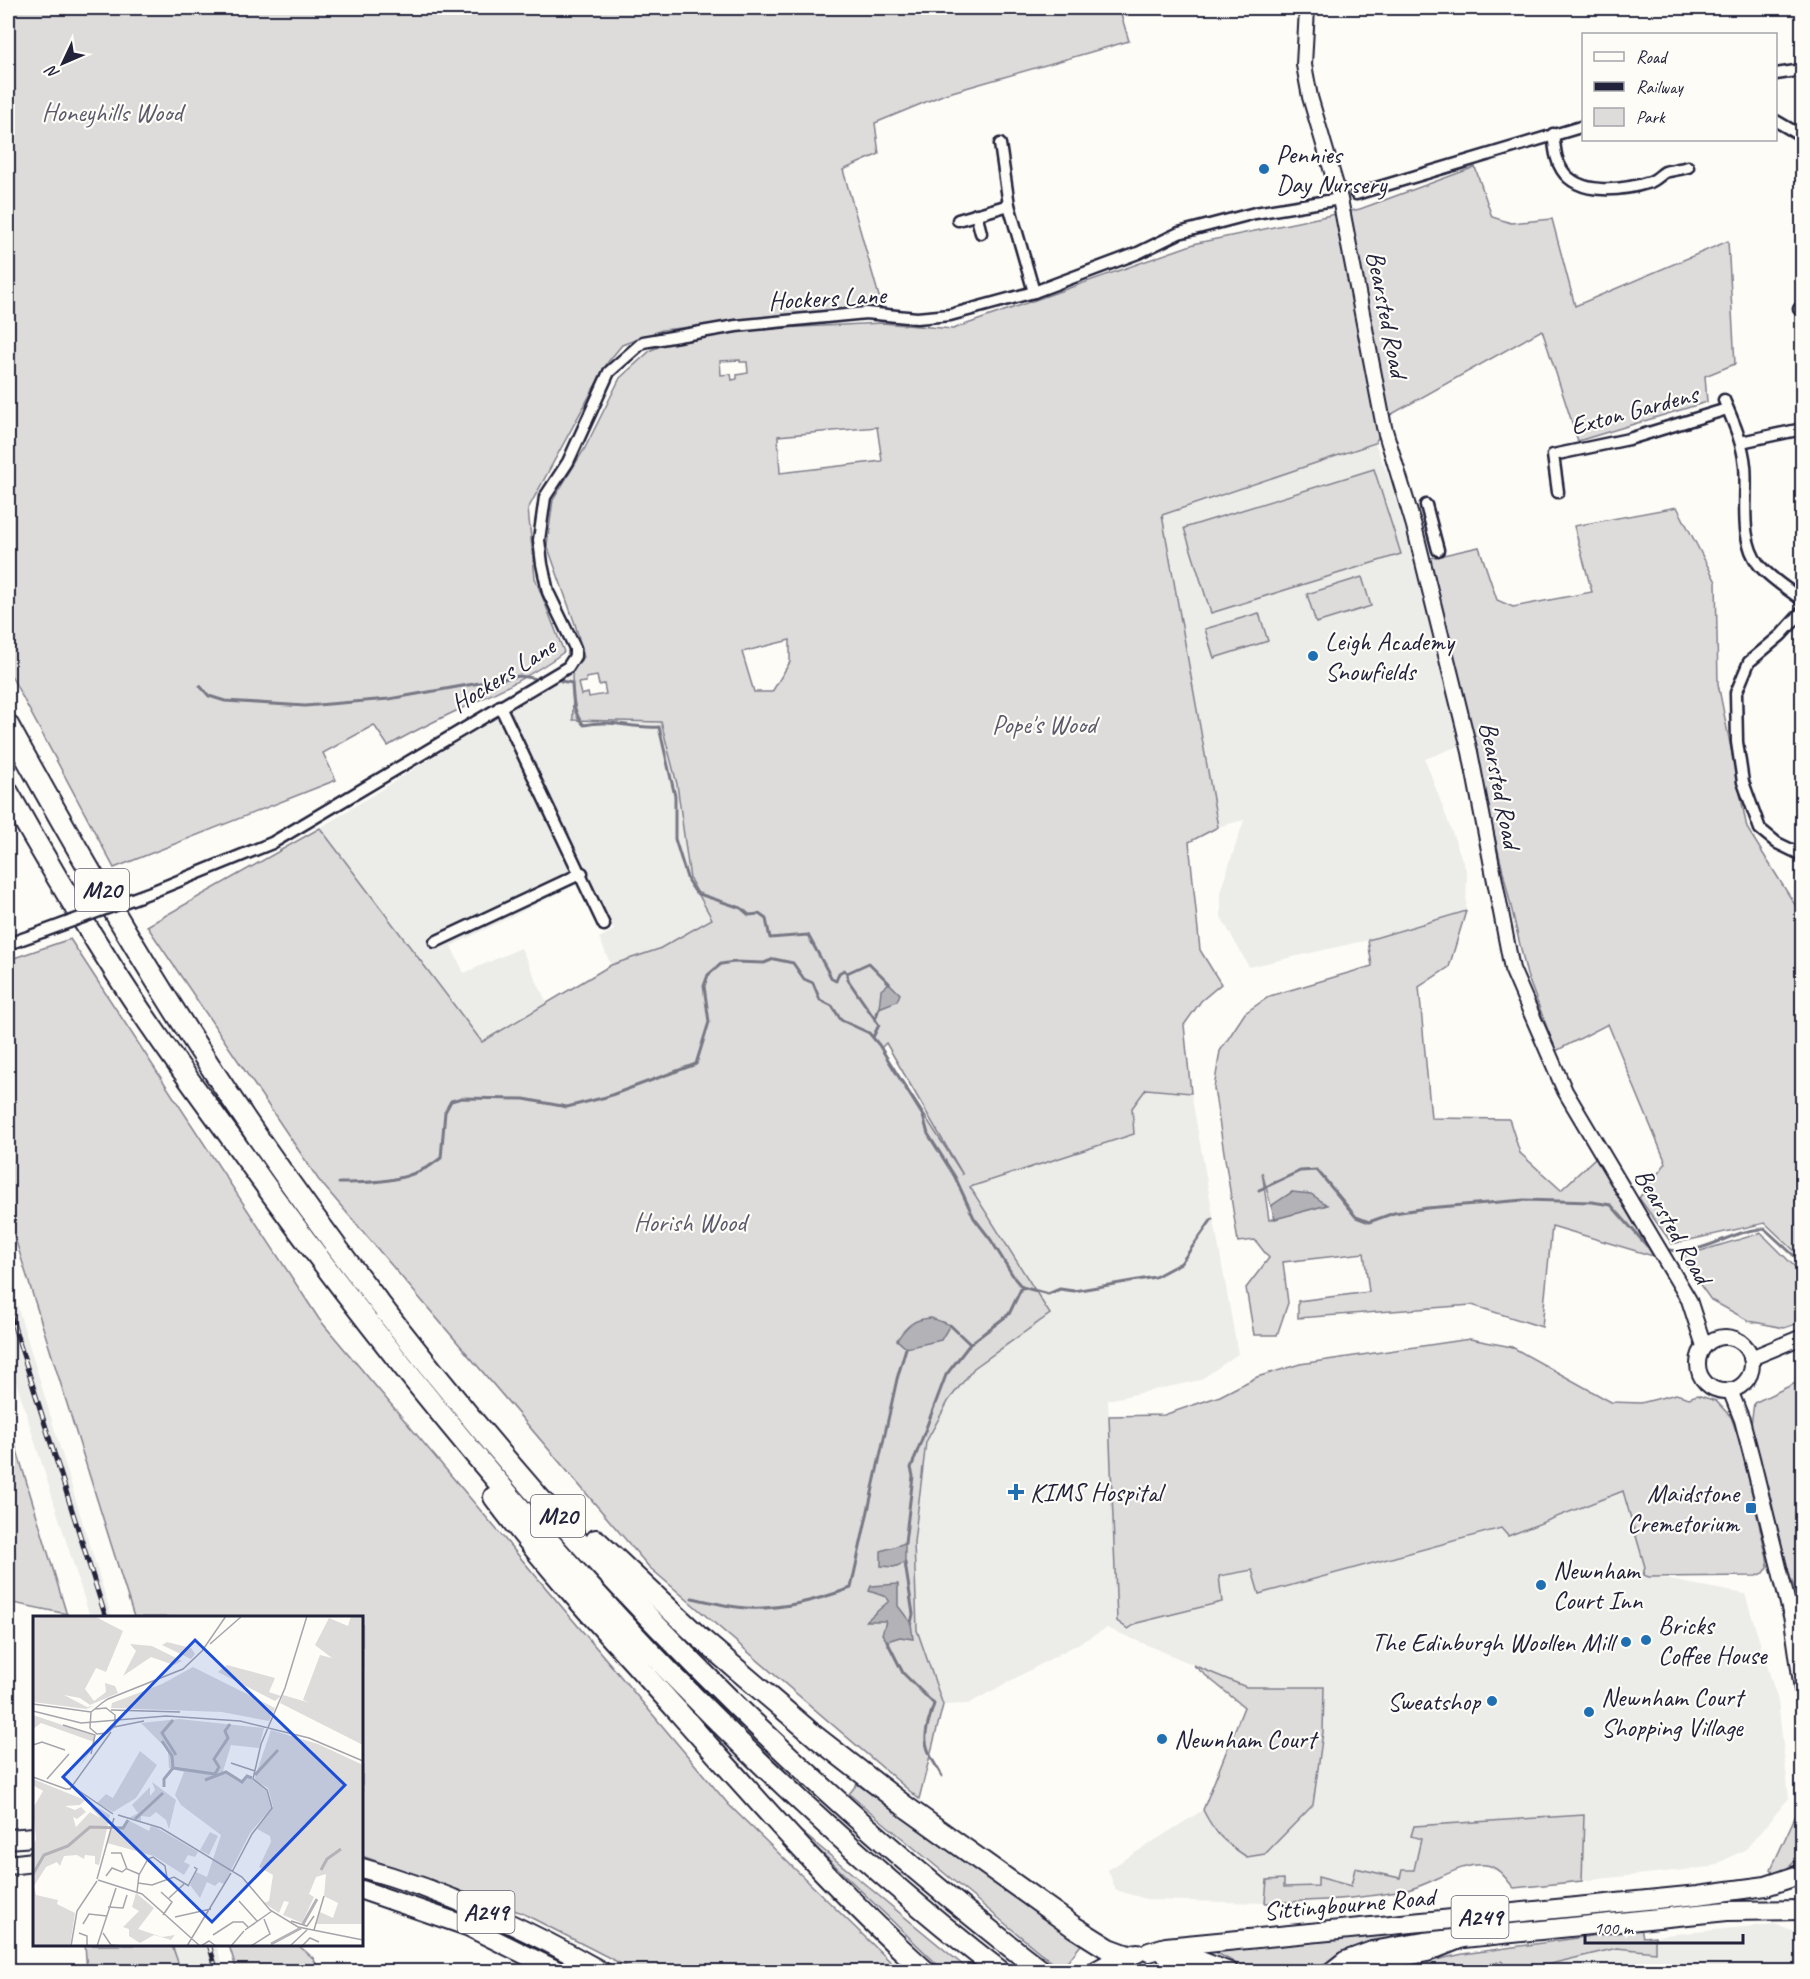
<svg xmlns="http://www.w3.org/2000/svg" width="1810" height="1979" viewBox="0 0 1810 1979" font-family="Caveat,sans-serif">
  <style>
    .built { fill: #ecece9 }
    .green { fill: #dddcdb; stroke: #807f8b; stroke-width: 1.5; fill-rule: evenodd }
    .water { fill: #b2b2b7; stroke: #787885; stroke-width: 1.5 }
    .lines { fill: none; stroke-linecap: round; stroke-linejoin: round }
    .stream { stroke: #787885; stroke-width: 3 }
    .minor-casing { stroke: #22223b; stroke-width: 15 }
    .tertiary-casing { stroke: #22223b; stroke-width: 18 }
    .trunk-casing { stroke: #22223b; stroke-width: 22 }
    .motorway-casing { stroke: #22223b; stroke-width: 24 }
    .minor { stroke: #fdfcf7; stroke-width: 10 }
    .tertiary { stroke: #fdfcf7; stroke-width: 14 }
    .trunk { stroke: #fdfcf7; stroke-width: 18 }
    .motorway { stroke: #fdfcf7; stroke-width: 20 }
    .rail-casing { stroke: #22223b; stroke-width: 5 }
    .rail { stroke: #fdfcf7; stroke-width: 3; stroke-dasharray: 9; stroke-linecap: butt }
    .minor-bridge-casing { stroke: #22223b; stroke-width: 15; stroke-linecap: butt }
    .minor-bridge { stroke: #fdfcf7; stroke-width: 10 }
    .poi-dot { fill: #1f6fb2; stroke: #fdfcf7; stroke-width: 2 }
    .labels { text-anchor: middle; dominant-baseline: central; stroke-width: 4.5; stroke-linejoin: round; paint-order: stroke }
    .shield { fill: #fdfcf7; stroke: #646373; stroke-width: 1.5 }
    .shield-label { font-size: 24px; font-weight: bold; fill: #22223b }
    .park-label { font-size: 26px; fill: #5a5a6b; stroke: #fdfcf7 }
    .poi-label { font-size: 26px; fill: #22223b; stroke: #fdfcf7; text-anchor: start }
    .street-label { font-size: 26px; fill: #22223b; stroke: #fdfcf7 }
    .inset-river { fill: none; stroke: #b2b2b7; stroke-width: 3 }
    .inset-road { fill: none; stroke: #a5a5ac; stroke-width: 1.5 }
    .view { fill: #1d4ed8; fill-opacity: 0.15; stroke: #1d4ed8; stroke-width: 3 }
    .inset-edge { fill: none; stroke: #22223b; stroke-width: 3 }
  </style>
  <rect width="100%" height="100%" fill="#fdfcf7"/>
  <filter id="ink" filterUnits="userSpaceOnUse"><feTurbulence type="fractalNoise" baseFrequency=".0167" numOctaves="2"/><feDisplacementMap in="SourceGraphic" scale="12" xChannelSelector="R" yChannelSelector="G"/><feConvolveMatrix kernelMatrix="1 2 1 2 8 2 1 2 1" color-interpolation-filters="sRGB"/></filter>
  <g filter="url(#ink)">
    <g class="built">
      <path d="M1375,443L1388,475L1417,567L1461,745L1425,759L1467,873L1466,911L1368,940L1249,967L1221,917V889L1244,820L1218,827L1162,514Z"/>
      <path d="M572,669L573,720L661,722L677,784L690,879L712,919L659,949L611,965L599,938L614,930L508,710Z"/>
      <path d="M498,716L578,884L451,946L464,973L521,948L547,1003L482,1042L320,828Z"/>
      <path d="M1146,1089L1191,1093L1238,1354L1200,1380L1108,1400L1118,1621L1128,1628L1137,1623L1222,1602L1219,1576L1252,1569L1259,1594L1502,1528L1508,1536L1623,1491L1645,1567L1643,1575L1745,1594L1778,1701L1789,1798L1746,1849L1711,1867L1514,1888L1502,1873L1488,1866L1471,1865L1405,1891L1328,1901L1265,1903L1149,1900L1116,1890L1108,1870L1203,1810L1215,1833L1313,1805L1323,1732L1324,1687H1246L1107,1628L968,1704L943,1705L917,1630L914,1542L926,1442L949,1400L974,1368L1050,1314L970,1187L1134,1134L1132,1108Z"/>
      <path d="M8,1275L81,1517L112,1617H90L8,1356Z"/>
      <path d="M1775,1924L1802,1935V1971L1456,1972L1655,1936Z"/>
      <path d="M172,1945H216L225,1971H181Z"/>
    </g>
    <g class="green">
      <path d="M8,8H1119L1129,41L945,94L875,123L879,154L843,170L882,307L662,330L622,345L608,362L528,509L535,578L564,652C511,691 445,712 388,746L374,725L323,753L336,780L114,868L8,670Z"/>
      <path d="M1475,167L1492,217L1511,223L1552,219L1575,306L1728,241L1735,364L1705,376L1707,402L1578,441L1542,330L1390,415L1375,443L1162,515L1218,827L1189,842L1200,950L1221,984L1201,1001L1184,1025L1191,1093L1146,1089L1132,1108L1134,1134L970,1187L1050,1314L974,1368L949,1400L926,1442L914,1542L917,1630L943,1705L919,1799L649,1567L318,1179L147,926L320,828L482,1042L611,965L659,949L712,919L690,879L677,784L661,722L573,720L572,669L584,657L575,624L547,545L553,500L585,448L620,378L651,350L673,341L762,329L882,323L953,329L1197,243L1360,209ZM740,360V362H747L748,373L737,375V379L732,380L731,374L721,375L720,361ZM877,427L882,461L780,473L778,436ZM790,640V662L772,692H754L742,652ZM597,676L599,685L604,684L606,694L589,697L588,693L581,695L578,683L586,682V678ZM886,1043L963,1175L881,1048Z"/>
      <path d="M1374,469L1401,554L1211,613L1184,528Z"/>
      <path d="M1677,507L1716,582L1718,684L1747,828L1802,916V1258L1765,1223L1672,1244L1639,1198L1666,1163L1608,1024L1556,1051L1527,975L1430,558L1479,547L1497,600L1513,607L1592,592L1574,526Z"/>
      <path d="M1362,577L1371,606L1316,623L1307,594Z"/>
      <path d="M1259,613L1268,641L1214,658L1205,629Z"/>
      <path d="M1466,911L1449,967L1419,987L1431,1118L1509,1119L1520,1153L1561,1190L1595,1158L1653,1256L1552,1226L1542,1327L1472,1305L1298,1318V1301L1369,1292L1364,1253L1283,1262L1288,1303L1277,1335H1254L1246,1288L1269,1258L1255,1240L1238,1242L1214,1088L1220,1051L1245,1013L1270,996L1372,966L1368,940ZM1262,1172L1271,1206L1292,1192L1327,1205L1269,1220Z"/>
      <path d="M70,939L319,1319L729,1805L900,1971H635L522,1913L362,1856V1618L134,1617L8,1216V960Z"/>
      <path d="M1761,1233L1802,1274V1322L1784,1328L1749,1321L1711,1300L1680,1257Z"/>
      <path d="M1470,1339L1512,1347L1611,1402L1641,1403L1676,1394L1689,1398L1697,1395L1716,1401L1731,1417L1740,1442L1767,1558L1768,1567L1764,1573L1756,1576L1649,1577L1643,1575L1645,1567L1623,1491L1508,1536L1501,1528L1259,1594L1252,1570L1219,1576L1222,1602L1137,1623L1128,1629L1117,1621L1109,1416L1164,1415L1220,1396L1257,1377L1300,1364Z"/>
      <path d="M1802,1380V1605L1790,1577L1751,1425L1754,1403Z"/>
      <path d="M8,1421L66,1612L67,1614L8,1602Z"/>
      <path d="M1193,1665L1246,1687H1324L1323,1732L1313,1805L1265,1854L1247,1857C1224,1842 1215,1834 1203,1810L1244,1707Z"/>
      <path d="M857,1784L1081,1945L1061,1970L849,1794Z"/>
      <path d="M1802,1802C1802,1834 1810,1862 1774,1875L1771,1869Z"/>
      <path d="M1584,1815L1582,1881L1514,1888C1506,1879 1499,1867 1486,1865C1458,1862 1431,1886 1403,1891C1358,1899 1312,1901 1265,1903L1267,1880L1284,1879V1887L1318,1886V1877L1351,1886L1355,1868L1400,1878L1402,1870H1414L1421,1839L1411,1836L1414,1826Z"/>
      <path d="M792,1824L970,1971H944Z"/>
      <path d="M1641,1929L1643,1937L1655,1936V1952L1617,1948L1521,1971H1507L1503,1961L1456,1971L1379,1972L1463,1954Z"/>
      <path d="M1410,1931L1411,1935L1348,1949L1317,1971H1250L1215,1952Z"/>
      <path d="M85,1945H172L181,1971H87Z"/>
      <path d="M229,1945H298L313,1958L320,1971H237Z"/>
    </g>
    <g class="water">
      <path d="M889,983L900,994L897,1001L879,1008L881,990Z"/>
      <path d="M1292,1192L1311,1194L1327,1205L1275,1219L1271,1206Z"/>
      <path d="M931,1318L950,1325L941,1340L906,1348L897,1340C907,1325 914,1319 931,1318Z"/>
      <path d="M905,1543V1563L894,1567L881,1566V1551Z"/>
      <path d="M898,1584V1606L911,1623L913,1639L900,1637L887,1641L882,1634L886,1621H866L889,1601L886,1597L869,1591L871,1586Z"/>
    </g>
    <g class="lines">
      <g class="stream">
        <path d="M561,681L572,683C573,698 573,714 584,725C612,719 631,729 659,727L675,796V839L688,881L696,893L741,908L749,915L759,914L766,919L770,938L808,935L832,979L836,981L839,973L844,970L847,973L869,963L889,983"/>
        <path d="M200,686L209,696L225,701L305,706L389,699L519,676L533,678"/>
        <path d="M847,973L848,980L879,1025L873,1037"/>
        <path d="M875,1020L879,1008"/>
        <path d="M339,1183C375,1183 412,1182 441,1158L445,1112L451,1101L462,1098L524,1099L567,1107L606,1097L696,1064L709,1022L704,986L708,975L721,964L734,962L764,963L774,959L793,963L804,979L813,983L820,1000L832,1006L841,1020L869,1033L879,1045L923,1116L928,1134L955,1177L974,1218L991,1240L1015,1279L1022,1287L1048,1294L1060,1289L1074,1291L1155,1277L1181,1263L1212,1219"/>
        <path d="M1259,1190L1300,1171L1317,1170L1356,1217L1369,1222L1394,1213L1427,1208L1524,1200L1592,1202L1611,1205L1647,1246"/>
        <path d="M1670,1250C1702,1257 1732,1229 1765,1229L1802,1263"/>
        <path d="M950,1325L970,1344"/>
        <path d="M905,1543L913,1476L911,1468L946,1375L970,1344L1009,1314L1022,1287"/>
        <path d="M905,1563L913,1614L911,1623"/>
        <path d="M692,1598C707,1601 722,1605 737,1607C774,1612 818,1600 851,1588L897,1379L906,1348"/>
        <path d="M887,1641L903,1673L934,1704C922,1741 922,1743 942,1776"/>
      </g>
      <g class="minor-casing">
        <g id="minor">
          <path d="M1776,74L1802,70"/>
          <path d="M1776,121L1802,136"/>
          <path d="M1553,134C1555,147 1555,159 1562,170C1579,197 1625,190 1650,182C1656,180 1660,175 1665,172C1673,170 1681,169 1688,167"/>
          <path d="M1000,144L1009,205L1034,292"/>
          <path d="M1356,194L1584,126"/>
          <path d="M976,214L981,233"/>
          <path d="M958,220L1009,205"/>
          <path d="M1799,309L1802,306"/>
          <path d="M1724,400C1733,421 1743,443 1745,466C1748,496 1738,539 1759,565C1771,579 1788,589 1802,600"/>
          <path d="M1741,442L1802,429"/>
          <path d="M1558,492L1553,455L1629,439L1727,409"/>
          <path d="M1426,505L1438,550"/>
          <path d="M1802,612L1781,635L1749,662L1736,693L1737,742L1743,782L1760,829L1777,843L1802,855"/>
          <path d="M500,706L604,925"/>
          <path d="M154,891L272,843L568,667L575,656V648L548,592L542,564L539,540L545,497L568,462L609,372L643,342L736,326L866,313L917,318L950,315L1034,292L1138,253L1179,233L1255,213L1340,199"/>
          <path d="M435,942L582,873"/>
          <path d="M8,944L42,932"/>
        </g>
      </g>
      <g class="tertiary-casing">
        <g id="tertiary">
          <path d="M1307,8L1304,65L1310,97L1340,199L1384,427L1414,526L1470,752L1512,969L1565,1091L1689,1300L1704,1346"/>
          <circle cx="1725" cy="1364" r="27"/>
          <path d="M1751,1358L1802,1337"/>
          <path d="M1730,1390L1742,1420L1752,1458L1792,1620L1802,1690"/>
        </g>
      </g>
      <g class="trunk-casing">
        <g id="trunk">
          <path d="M8,1839L34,1837"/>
          <path d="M8,1865L34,1862"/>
          <path d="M362,1868C447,1891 526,1929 603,1972"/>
          <path d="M362,1890L467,1926L560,1972"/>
          <path d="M1149,1952L1166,1947L1698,1895L1766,1886L1802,1874"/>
          <path d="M1165,1954L1195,1959L1229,1972"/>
          <path d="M1094,1972L1114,1961L1137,1953"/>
          <path d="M1331,1972L1345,1961L1372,1951L1424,1942L1727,1911L1802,1910"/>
        </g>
      </g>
      <g class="motorway-casing">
        <g id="motorway">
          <path d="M8,725C85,866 167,1006 259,1139C476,1451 740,1740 1043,1972"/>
          <path d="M8,792C39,848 72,904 107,959C156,1038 214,1113 268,1189C477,1476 719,1753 1001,1972"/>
          <path d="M494,1497C549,1571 613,1639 675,1708C756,1799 835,1890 926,1972"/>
          <path d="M596,1540L698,1636L816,1737L906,1807L1074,1927L1109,1949L1128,1956"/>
          <path d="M1352,1972L1375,1961L1427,1951L1462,1937"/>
        </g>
      </g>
      <use href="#minor" class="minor"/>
      <use href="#tertiary" class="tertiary"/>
      <use href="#trunk" class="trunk"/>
      <use href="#motorway" class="motorway"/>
      <g class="rail-casing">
        <g id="rail">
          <path d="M8,1307L106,1618"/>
          <path d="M209,1944L217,1972"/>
        </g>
      </g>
      <use href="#rail" class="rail"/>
      <g class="minor-bridge-casing">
        <path id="minor-bridge" d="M42,932L154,891"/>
      </g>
      <use href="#minor-bridge" class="minor-bridge"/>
    </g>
  </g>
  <g class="poi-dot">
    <circle cx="1264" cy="169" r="6"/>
    <circle cx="1313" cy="656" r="6"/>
    <path d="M1013 1483h6v6h6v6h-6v6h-6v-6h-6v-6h6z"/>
    <rect x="1745" y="1502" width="12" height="12" rx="3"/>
    <circle cx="1541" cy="1585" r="6"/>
    <circle cx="1646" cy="1640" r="6"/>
    <circle cx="1626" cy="1642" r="6"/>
    <circle cx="1492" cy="1701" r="6"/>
    <circle cx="1589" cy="1712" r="6"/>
    <circle cx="1162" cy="1739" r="6"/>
  </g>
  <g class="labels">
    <g class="shield">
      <rect x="75" y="869" width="54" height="42" rx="4.5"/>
      <rect x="531" y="1495" width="54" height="42" rx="4.5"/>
      <rect x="457.5" y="1891" width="57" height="42" rx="4.5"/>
      <rect x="1451.5" y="1896" width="57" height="42" rx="4.5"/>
    </g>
    <g class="shield-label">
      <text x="102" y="890">M20</text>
      <text x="558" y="1516">M20</text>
      <text x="486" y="1912">A249</text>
      <text x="1480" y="1917">A249</text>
    </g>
    <g class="park-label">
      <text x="112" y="112">Honeyhills Wood</text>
      <text x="1044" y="724">Pope's Wood</text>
      <text x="690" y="1222">Horish Wood</text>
    </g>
    <g class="poi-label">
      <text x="1276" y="154">Pennies<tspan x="1276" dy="30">Day Nursery</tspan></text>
      <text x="1325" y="641">Leigh Academy<tspan x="1325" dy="30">Snowfields</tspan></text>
      <text x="1030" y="1492">KIMS Hospital</text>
      <text x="1739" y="1493" text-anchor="end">Maidstone<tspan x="1739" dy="30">Cremetorium</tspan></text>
      <text x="1553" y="1570">Newnham<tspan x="1553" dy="30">Court Inn</tspan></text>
      <text x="1658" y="1625">Bricks<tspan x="1658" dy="30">Coffee House</tspan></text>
      <text x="1614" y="1642" text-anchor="end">The Edinburgh Woollen Mill</text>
      <text x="1601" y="1697">Newnham Court<tspan x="1601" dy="30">Shopping Village</tspan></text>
      <text x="1480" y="1701" text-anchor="end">Sweatshop</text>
      <text x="1174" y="1739">Newnham Court</text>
    </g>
    <g class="street-label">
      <text transform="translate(827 298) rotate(-3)">Hockers Lane</text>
      <text transform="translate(1387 314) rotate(79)">Bearsted Road</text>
      <text transform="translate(1634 410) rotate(-15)">Exton Gardens</text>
      <text transform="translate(503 675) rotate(-32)">Hockers Lane</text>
      <text transform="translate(1500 785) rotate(79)">Bearsted Road</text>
      <text transform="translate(1673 1226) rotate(60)">Bearsted Road</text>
      <text transform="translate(1349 1904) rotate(-5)">Sittingbourne Road</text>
    </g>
  </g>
  <g transform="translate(33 1616)">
    <rect width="330" height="330" fill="#fdfcf7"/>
    <path d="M0,0H61L90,15L73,56L63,52L52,73L61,85L73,76L72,67L82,70L85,77L57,89L47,82L31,79L54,91L61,90L53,93L0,86ZM318,0H330V129L247,87L250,79L277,87L270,84L287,39L299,42L282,29L296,2L315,10ZM134,26L158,32L162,38L158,43L129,29ZM97,28L119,30L149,45L141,49L118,41L90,60L103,35ZM194,49L242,62L236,76L248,80L242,85L185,56ZM160,51L242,92L236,105L189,96L78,92L79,87L129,68ZM0,99L62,120L61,130L46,152L61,126L8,107L0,113ZM146,103L231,112L226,132L198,129L190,155L209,166L215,160L233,174L238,192L217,217L191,268L186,266L182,270L174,266L167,282L157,269L163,256L174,261L188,219L148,189L142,179L151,156L136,152L135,134L108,107ZM238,114L285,128L330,149L329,308H283L287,296L300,302L305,287L291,280L293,258L283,261L276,278L281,281L269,307L250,299L256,286L251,285L246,297L231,287L236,285L240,259L226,251L238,226L237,220L224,213L240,191L235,172L221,164ZM107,135L124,149L103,182L80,196L64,187L73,178L80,182ZM0,163L52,184L47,189L32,190L42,194L48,191L53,196L44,203L40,201L43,211L57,196L67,202L58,192L59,188L77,199L66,249L62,248V240L52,239L51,243L44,239L31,240L27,250L24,246L13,251L1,270L3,279L25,284L24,288L42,297L37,330H0V229L3,223L0,192L10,175L0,169ZM119,166L143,184L136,213L133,204L123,196L117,201L108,200V205L96,202L105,197L99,189L117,171V180L122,174ZM95,204L116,215L118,210L126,213L165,236L162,241L155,239L151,246L157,249L151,259L121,240L74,227L77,214L90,213ZM177,216L185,220L176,239L167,234ZM103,277L121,292L105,313L129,321L142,319L138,324L121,319L107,327L96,320V313L90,311L106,295L99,291Z" fill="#dddcdb"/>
    <path class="inset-river" d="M140,104L129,117L143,139M129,125L139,140L140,152L131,163V171M140,152L182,158L186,151L181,143L195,122L192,115L197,108M222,159L245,134M172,164L193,156L209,166L214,160L219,162M102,203L130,177M288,254L294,243L308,233M0,258L11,239L35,230L57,211L90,212L95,204M270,308L284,283M238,328L268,312"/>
    <path class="inset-road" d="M177,28L209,0M0,88L58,96M62,93L73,92L82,99V110L74,117L64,118L57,112L58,96L69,87L75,83L150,53L169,35L193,0M78,94L147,96M0,95L48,107L133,100L207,105L276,122L330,145M30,109L62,119L58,138M81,111L111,105M0,129L9,126L32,134M198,147L222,155M0,161L33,173M14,163L36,138M39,170L80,198M33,173H37L78,116M85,199L128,212L209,261L237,294L265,311L330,324M78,237H88L94,253L106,258M199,256L219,218L239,192L234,174L220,163L228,128L252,72L274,0M73,260L79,252L89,256L94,252M64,263L81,202M65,264L109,278L167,330M105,267L119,269L141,261L156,270M155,270L164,253L161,251M104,276L106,259L115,243L120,241L132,250L134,262M128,276L139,286L130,299M136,282L151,268M206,285L224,305M75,291L90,292L94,279M142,301L178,293M258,305L274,310L281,300M50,308L56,298L74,300M212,314L239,295M281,314L291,280M46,317L54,320V330M70,317L78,329L89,330M180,319L200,306H210L215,311M38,330L44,295L64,265M64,330L83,272M154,330L198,257M168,330L176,325L183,330M198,330L211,315M218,330L237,318L231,303M257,330L274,314M269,330L277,322L286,326"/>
    <path class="view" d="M162,24L312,169L179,306L30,161Z"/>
    <rect width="330" height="330" class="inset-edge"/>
  </g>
  <rect width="1810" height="1979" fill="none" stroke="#fdfcf7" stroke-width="30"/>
  <rect x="15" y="15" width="1780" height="1949" fill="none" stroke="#22223b" stroke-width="2" filter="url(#ink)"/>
  <rect x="1582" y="33" width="195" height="108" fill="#fdfcf7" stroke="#a5a5ac" stroke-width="1.5"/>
  <rect x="1594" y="52" width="30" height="9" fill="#fdfcf7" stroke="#a5a5ac" stroke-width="1.5"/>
  <text x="1636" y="63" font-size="18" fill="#22223b">Road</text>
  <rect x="1594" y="82" width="30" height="9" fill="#22223b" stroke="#a5a5ac" stroke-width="1.5"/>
  <text x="1636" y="93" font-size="18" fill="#22223b">Railway</text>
  <rect x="1594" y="108" width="30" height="18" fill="#dddcdb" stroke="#a5a5ac" stroke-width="1.5"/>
  <text x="1636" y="123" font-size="18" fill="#22223b">Park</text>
  <g transform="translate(63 63) rotate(226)" stroke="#fdfcf7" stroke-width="4.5" paint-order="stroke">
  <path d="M0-4.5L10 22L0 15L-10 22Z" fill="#22223b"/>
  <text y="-9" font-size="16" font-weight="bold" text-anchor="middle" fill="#22223b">N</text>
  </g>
  <path d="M1585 1934v9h158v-9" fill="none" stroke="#22223b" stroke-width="3"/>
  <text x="1594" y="1934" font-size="18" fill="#22223b" stroke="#fdfcf7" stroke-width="4.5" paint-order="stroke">100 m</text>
</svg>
